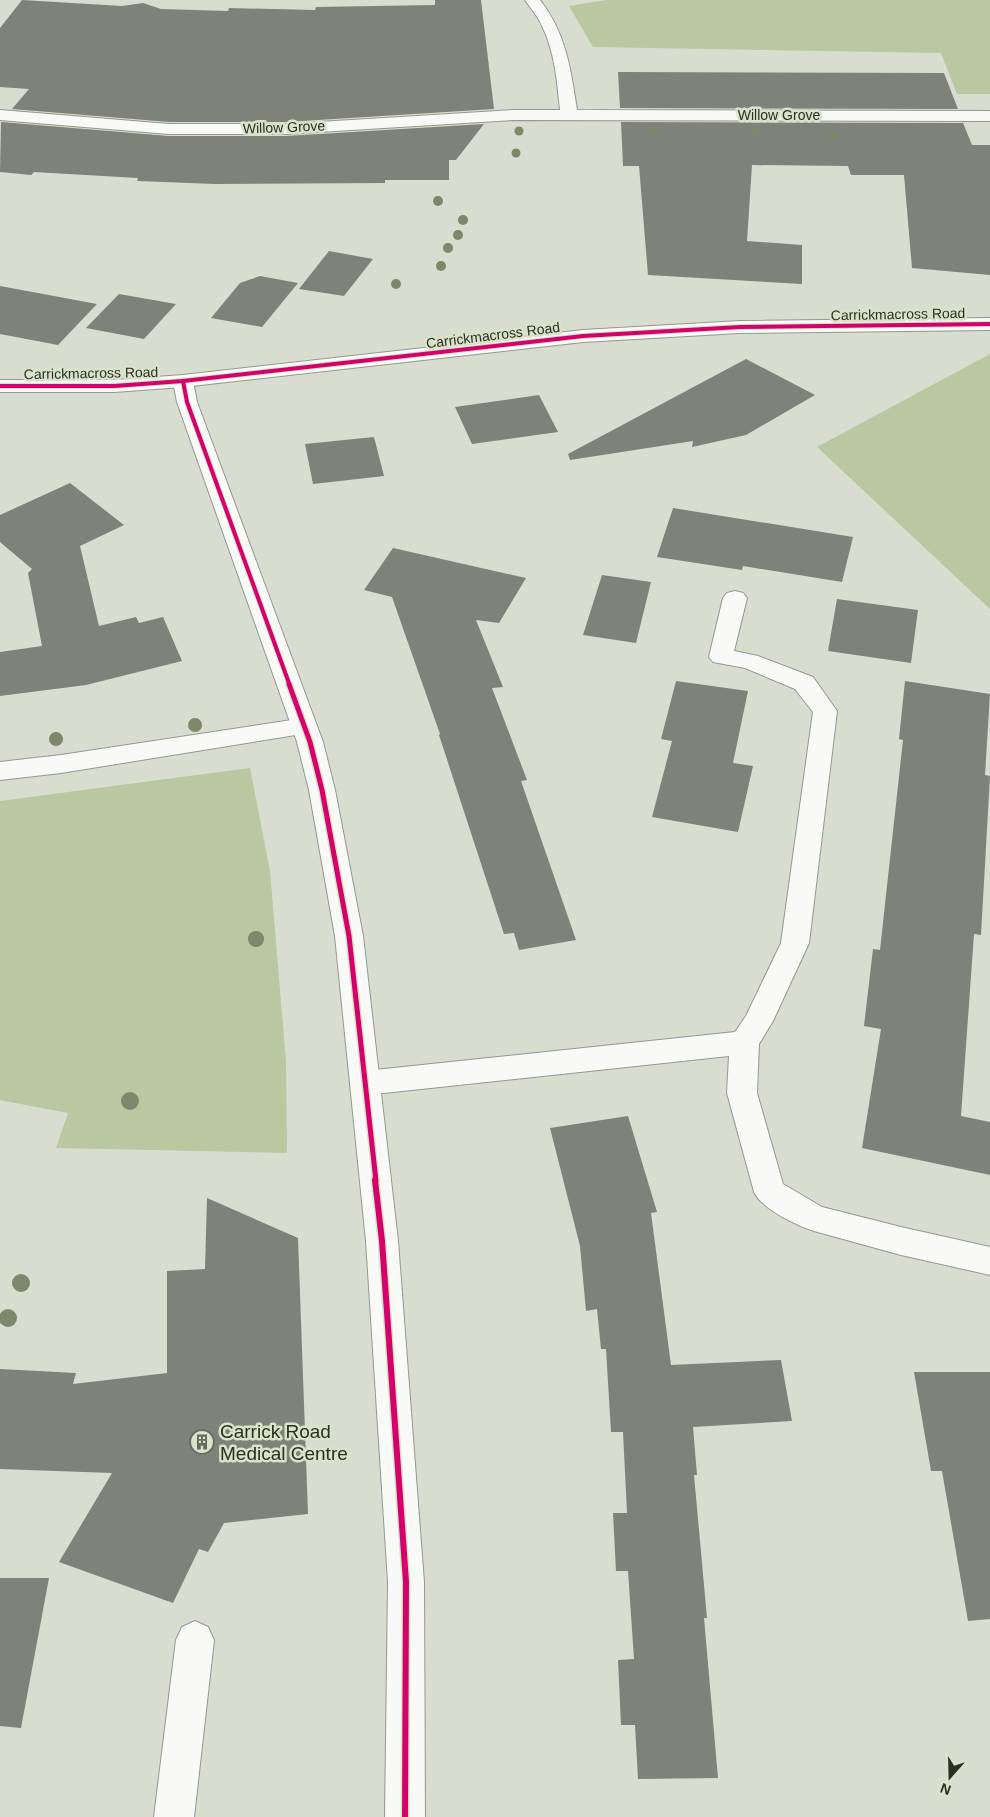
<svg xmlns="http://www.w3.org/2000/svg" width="990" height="1817" viewBox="0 0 990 1817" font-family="Arial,sans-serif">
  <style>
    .green { fill: #b9c8a0 }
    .building { fill: #7e8278 }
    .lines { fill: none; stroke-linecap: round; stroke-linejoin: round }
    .minor-casing { stroke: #94988f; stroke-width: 2 }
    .tertiary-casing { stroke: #94988f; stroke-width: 2 }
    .secondary-casing { stroke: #94988f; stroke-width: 2 }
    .minor { fill: #f9faf8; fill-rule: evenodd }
    .tertiary { fill: #f9faf8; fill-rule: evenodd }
    .secondary { fill: #f9faf8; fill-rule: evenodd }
    .cycleway-far2-casing { stroke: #d9e3ca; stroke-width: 6 }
    .cycleway-far1-casing { stroke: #d9e3ca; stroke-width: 8 }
    .cycleway-casing { stroke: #d9e3ca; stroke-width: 9 }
    .cycleway-far2 { stroke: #d6006c; stroke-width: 4 }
    .cycleway-far1 { stroke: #d6006c; stroke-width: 5 }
    .cycleway { stroke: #d6006c; stroke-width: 6 }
    .tree { fill: #7d876c }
    .labels { text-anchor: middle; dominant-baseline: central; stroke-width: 5; stroke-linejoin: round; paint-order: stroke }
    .far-street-label { font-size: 14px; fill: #2a2e25; stroke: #d9e3ca }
    .near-poi-label { font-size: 19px; fill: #2a2e25; stroke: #d9e3ca; text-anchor: start }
  </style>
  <rect width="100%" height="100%" fill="#d8ddd0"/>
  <g class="green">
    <path d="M607,0H990V94H957L941,53L593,47L569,6Z"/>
    <path d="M990,354V609L817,447Z"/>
    <path d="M250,768L270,871L286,1061L287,1153L56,1148L68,1113L0,1100V801Z"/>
  </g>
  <g class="building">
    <path d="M22,0L122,6L143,3L161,9L228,11L229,8L315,10L316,7L435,5V0H481L494,109L286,122H169L12,109L29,89L0,87V28Z"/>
    <path d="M618,72L944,73L958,109L620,108Z"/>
    <path d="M1,122L169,136H286L484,124L456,160H449V180H385V183L215,184L137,181L138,178L34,172L31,175L0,172Z"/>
    <path d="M621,122L963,123L972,145H990V275L912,268L904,175H851L848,166L752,165L747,241L802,245V284L648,275L639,166H623Z"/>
    <path d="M329,251L373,259L344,296L299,289Z"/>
    <path d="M260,276L298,283L262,327L211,318L240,283Z"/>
    <path d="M0,286L97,304L58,345L0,334Z"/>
    <path d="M119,294L176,304L144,339L86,328Z"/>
    <path d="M746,359L815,395L746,435L692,447L693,441L570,460L568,454Z"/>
    <path d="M539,395L558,432L472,444L455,407Z"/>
    <path d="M374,437L384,476L313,484L305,444Z"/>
    <path d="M70,483L124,525L80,546L99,626L136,617L139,623L163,617L182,661L86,685L0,696V652L42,646L28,573L32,569L0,542V515Z"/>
    <path d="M673,508L853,537L842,582L743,566L742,570L657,557Z"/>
    <path d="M393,548L526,578L499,623L476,620L503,687L492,688L527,780L521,781L576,940L519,950L514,933L504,934L439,735L440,734L392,597L364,590Z"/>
    <path d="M602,575L651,582L636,643L583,635Z"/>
    <path d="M837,599L918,610L911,663L828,651Z"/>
    <path d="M676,681L748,691L733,763L753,766L738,832L652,817L672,741L661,739Z"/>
    <path d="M905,681L990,694L985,775L990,776L981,935L974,934L961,1116L990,1122V1175L862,1148L881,1029L864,1026L873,949L880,950L903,740L899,739Z"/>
    <path d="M628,1116L657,1212L651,1213L671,1365L781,1360L792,1421L693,1427L697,1475H694L707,1618H704L718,1778L638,1779L635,1725H621L618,1660L634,1659L628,1571H616L613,1513H627L623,1432H611L606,1349H601L597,1309L586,1311L580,1246L550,1128Z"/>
    <path d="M207,1198L298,1238L308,1514L224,1523L208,1552L199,1549L173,1603L59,1562L112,1473L0,1469V1369L76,1373L73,1384L167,1373V1271L205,1269Z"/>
    <path d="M914,1372H990V1619L968,1621L942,1471H931Z"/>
    <path d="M0,1578H49L21,1728L0,1726Z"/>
  </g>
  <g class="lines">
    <g class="minor-casing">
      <g id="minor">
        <path d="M525,0H540C566,33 571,70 577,110L990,111V121L513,120L286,134H169L0,120V110L169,124H286L513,110H560C557,82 555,52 542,26C538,16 531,9 525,0Z"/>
        <path d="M735,591L743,593L747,598L734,651L758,656L813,677L837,711L809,943L773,1021L759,1044L757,1093L783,1184L822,1207L901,1227L990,1247V1275L901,1255L814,1231C796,1225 762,1209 754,1192L727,1093L729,1056L365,1095L354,1091L350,1083L354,1075L365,1071L735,1032L746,1016L781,943L813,712L795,689L745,668L713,662L709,657L723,598L727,593Z"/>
        <path d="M305,718L314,720L317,726L314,732L61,773L0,780V762L61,755Z"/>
        <path d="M195,1621L208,1627L214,1640L194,1817H154L176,1640L182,1627Z"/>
      </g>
    </g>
    <g class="tertiary-casing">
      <path id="tertiary" d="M183,375L190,377L193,381L197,402L323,742L335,790L363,936L398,1241L424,1582L425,1817H385L388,1582L366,1241L335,936L309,790L297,742L177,402L173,381L176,377Z"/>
    </g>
    <g class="secondary-casing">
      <path id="secondary" d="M990,318V330L740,333L583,342L183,387L114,392H0V380H114L183,375L583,330L740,321Z"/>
    </g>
    <use href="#minor" class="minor"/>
    <use href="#tertiary" class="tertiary"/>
    <use href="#secondary" class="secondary"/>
    <g class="cycleway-far2-casing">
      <g id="cycleway-far2">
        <path d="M183,381L187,402L290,686"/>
        <path d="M0,386H114L183,381L583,336L740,327L990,324"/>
      </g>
    </g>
    <g class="cycleway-far1-casing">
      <path id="cycleway-far1" d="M289,684L310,742L322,790L349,936L376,1181"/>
    </g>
    <g class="cycleway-casing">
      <path id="cycleway" d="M375,1180L382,1241L406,1582L405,1817"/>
    </g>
    <use href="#cycleway-far2" class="cycleway-far2"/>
    <use href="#cycleway-far1" class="cycleway-far1"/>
    <use href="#cycleway" class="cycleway"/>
  </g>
  <g class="tree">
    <circle cx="519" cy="131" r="4.5"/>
    <circle cx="655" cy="131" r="4.5"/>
    <circle cx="755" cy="132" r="4.5"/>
    <circle cx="833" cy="135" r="4.5"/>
    <circle cx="516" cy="153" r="4.5"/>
    <circle cx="438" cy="201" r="5"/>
    <circle cx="463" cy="220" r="5"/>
    <circle cx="458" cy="235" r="5"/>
    <circle cx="448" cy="248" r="5"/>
    <circle cx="441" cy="266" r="5"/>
    <circle cx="396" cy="284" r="5"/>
    <circle cx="195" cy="725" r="7"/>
    <circle cx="56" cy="739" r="7"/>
    <circle cx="256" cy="939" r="8"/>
    <circle cx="130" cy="1101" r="9"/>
    <circle cx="21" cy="1283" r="9"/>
    <circle cx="8" cy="1318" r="9"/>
  </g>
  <defs>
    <g id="building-ring" transform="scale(1.25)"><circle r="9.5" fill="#d9e3ca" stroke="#676b61" stroke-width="1.5"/><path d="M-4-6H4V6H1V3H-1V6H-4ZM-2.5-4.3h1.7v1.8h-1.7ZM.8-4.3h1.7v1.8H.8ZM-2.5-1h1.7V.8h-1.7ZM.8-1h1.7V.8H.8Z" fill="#676b61"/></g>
  </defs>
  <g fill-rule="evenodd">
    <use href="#building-ring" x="202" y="1442"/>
  </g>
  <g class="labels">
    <g class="far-street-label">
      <text x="779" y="115">Willow Grove</text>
      <text transform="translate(284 127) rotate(-2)">Willow Grove</text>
      <text transform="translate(898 314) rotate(-1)">Carrickmacross Road</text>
      <text transform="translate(493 335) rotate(-7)">Carrickmacross Road</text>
      <text transform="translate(91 373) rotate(-1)">Carrickmacross Road</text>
    </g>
    <g class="near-poi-label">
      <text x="220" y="1431">Carrick Road<tspan x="220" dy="22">Medical Centre</tspan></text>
    </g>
  </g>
  <g transform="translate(950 1777) rotate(200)" stroke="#d9e3ca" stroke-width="4" paint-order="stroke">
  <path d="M0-4L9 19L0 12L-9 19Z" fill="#2a2e25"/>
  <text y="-8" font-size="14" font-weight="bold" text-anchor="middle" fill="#2a2e25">N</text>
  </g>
</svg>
